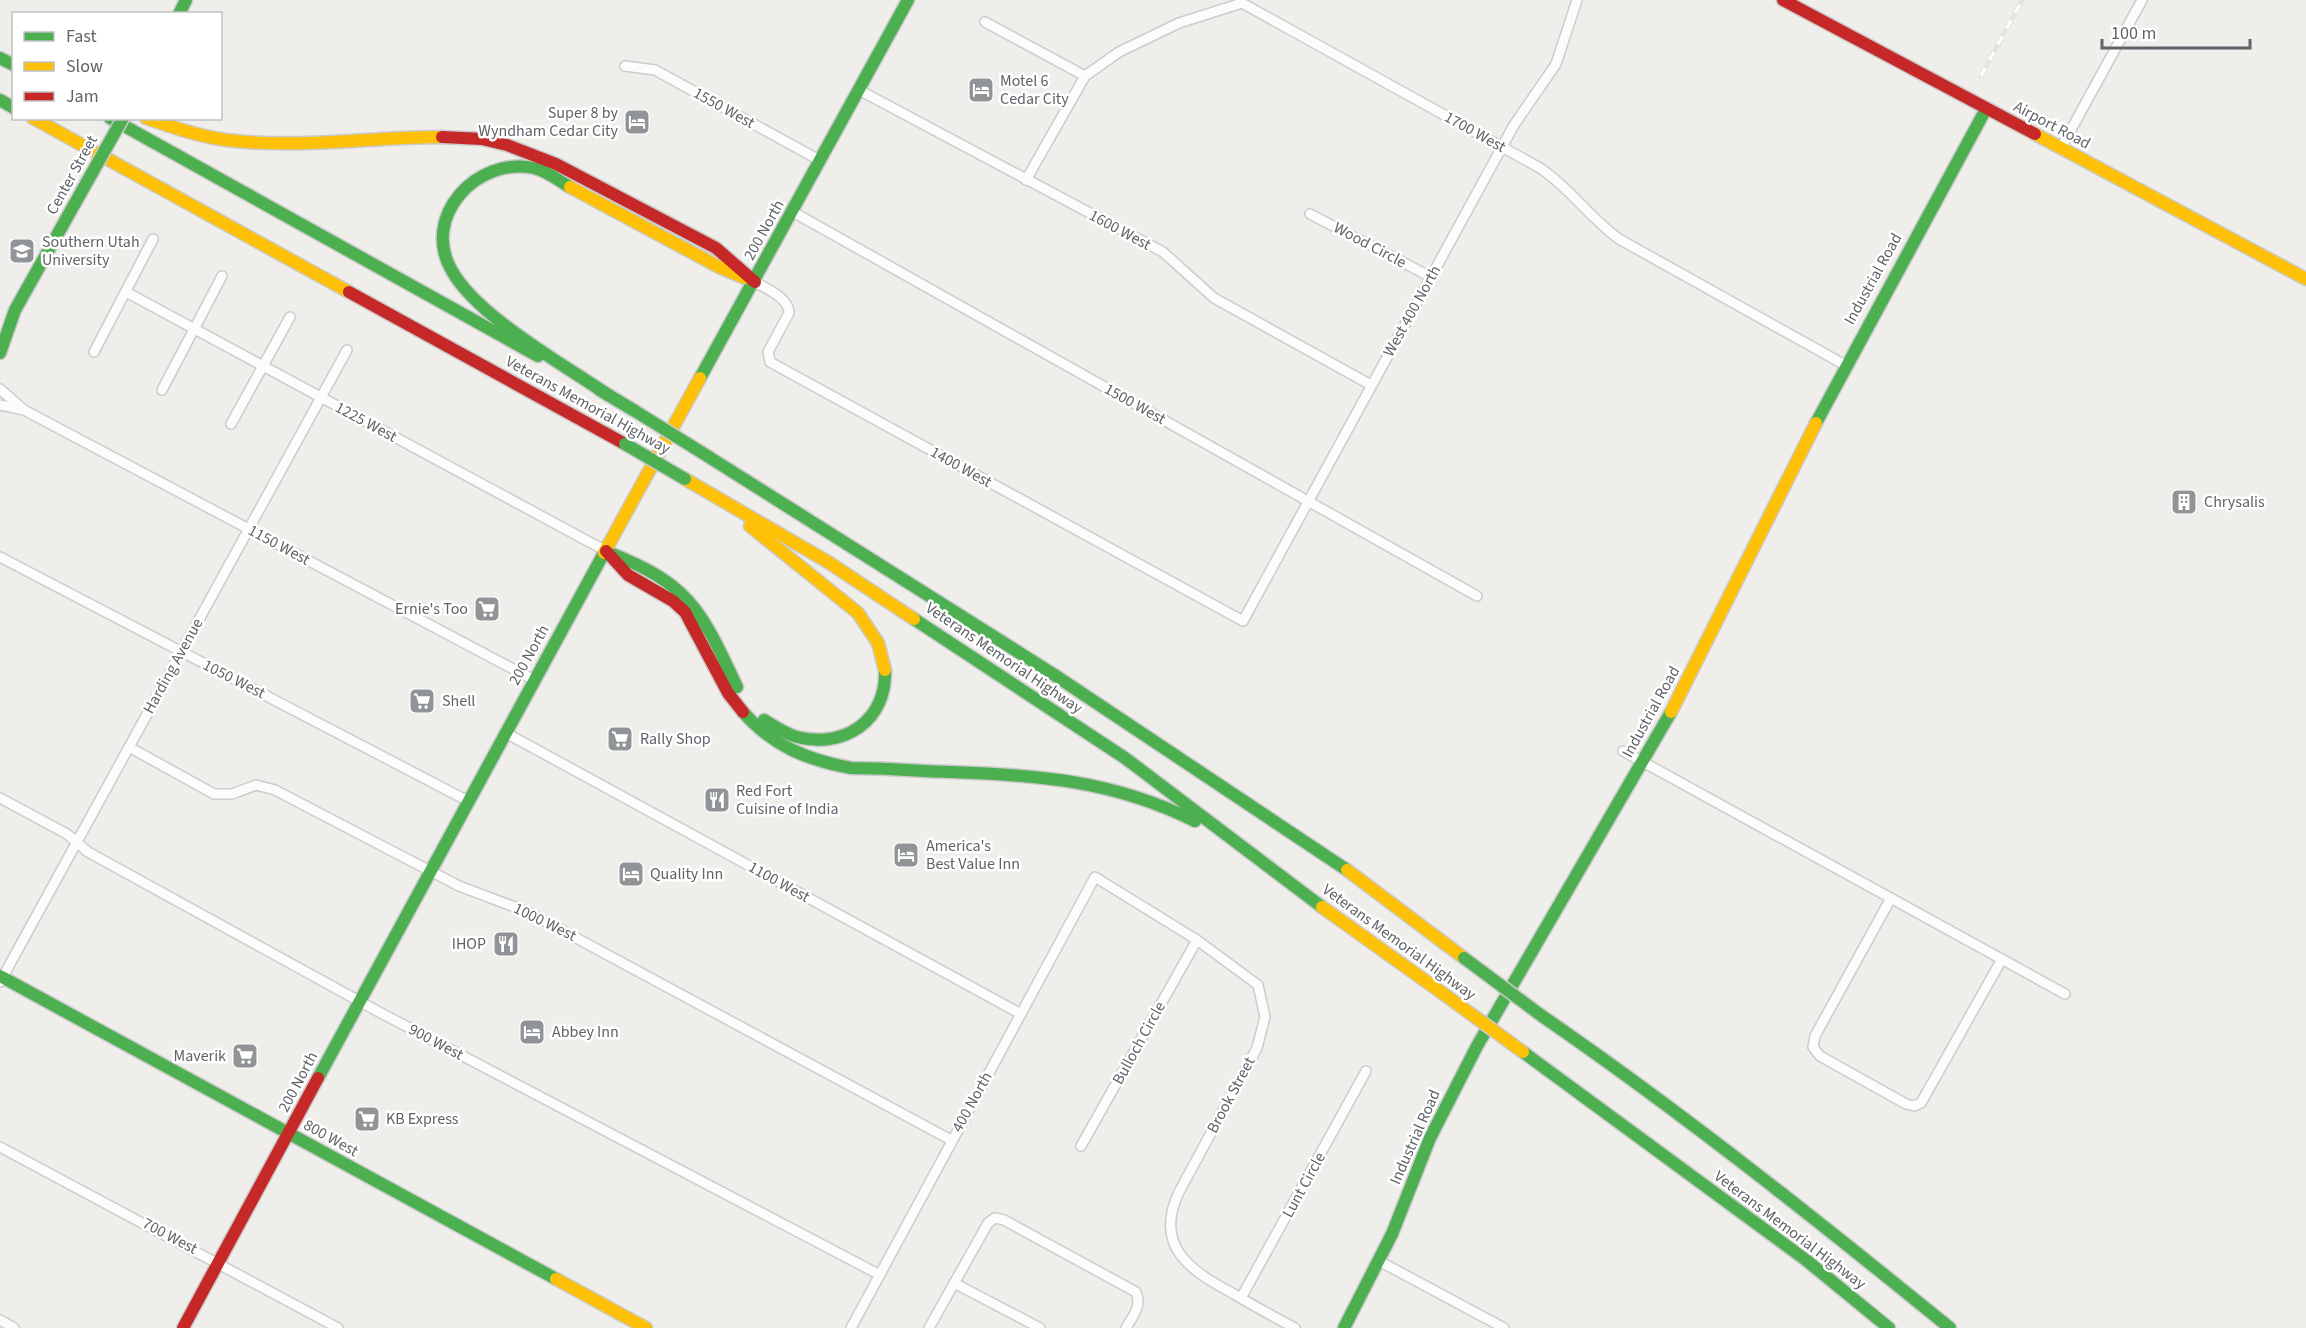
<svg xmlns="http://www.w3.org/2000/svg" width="2306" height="1328" viewBox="0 0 2306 1328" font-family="'Source Sans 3',sans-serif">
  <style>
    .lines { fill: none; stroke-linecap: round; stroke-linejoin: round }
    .street-casing { stroke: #cbcccc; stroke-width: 12 }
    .fast-casing { stroke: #cacacb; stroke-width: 15 }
    .slow-casing { stroke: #cacacb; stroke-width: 15 }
    .jam-casing { stroke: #cacacb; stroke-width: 15 }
    .street { stroke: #fdfcfc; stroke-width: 9 }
    .fast { stroke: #4caf50; stroke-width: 12 }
    .slow { stroke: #ffc107; stroke-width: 12 }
    .jam { stroke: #c62828; stroke-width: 12 }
    .rail-casing { stroke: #e4e4e4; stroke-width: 5 }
    .rail { stroke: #fff; stroke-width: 3; stroke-dasharray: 9; stroke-linecap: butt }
    .fast-bridge-casing { stroke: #cacacb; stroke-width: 15; stroke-linecap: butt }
    .slow-bridge-casing { stroke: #cacacb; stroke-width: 15; stroke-linecap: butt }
    .fast-bridge { stroke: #4caf50; stroke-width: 12 }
    .slow-bridge { stroke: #ffc107; stroke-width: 12 }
    .labels { text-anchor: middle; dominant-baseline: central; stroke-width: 5; stroke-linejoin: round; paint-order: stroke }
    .poi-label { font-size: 16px; fill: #5f6368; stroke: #fff; text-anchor: start }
    .street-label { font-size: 16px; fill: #5f6368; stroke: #fff }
  </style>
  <rect width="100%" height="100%" fill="#efeeea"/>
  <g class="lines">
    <g class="street-casing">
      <g id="street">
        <path d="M985,22L1085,76"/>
        <path d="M625,66L655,70L821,161"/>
        <path d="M859,90L1163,252L1214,298L1371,385"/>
        <path d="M2061,148L2142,0"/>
        <path d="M1026,180L1085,76L1119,52L1179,23L1242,3L1540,168C1570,188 1590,218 1619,239L1845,365"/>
        <path d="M793,212L1477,596"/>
        <path d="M1310,214L1431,277"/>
        <path d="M755,282C767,289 789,298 789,313L768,352L770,362L1243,621L1514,125L1556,64L1577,0"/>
        <path d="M126,292L606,551"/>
        <path d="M94,352L153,239"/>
        <path d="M0,389L24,410L534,680"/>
        <path d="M162,390L222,276"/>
        <path d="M0,405L24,410"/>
        <path d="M231,424L290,317"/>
        <path d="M0,557L468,801"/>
        <path d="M506,733L1021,1014"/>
        <path d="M129,747L214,794H232L256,785L275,790L459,886L528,912L951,1140"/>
        <path d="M1623,751L2065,994"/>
        <path d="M0,798L67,834L88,852L379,1012L880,1275"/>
        <path d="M1891,898L1815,1036L1813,1047L1820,1056L1906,1104L1914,1106L1921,1103L2002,959"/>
        <path d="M0,982L347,350"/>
        <path d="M1081,1146L1197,940"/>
        <path d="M0,1147L338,1328"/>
        <path d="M1379,1261L1504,1328"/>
        <path d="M954,1283L1040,1328"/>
        <path d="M1241,1298L1366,1071"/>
        <path d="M0,1320L14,1328"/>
        <path d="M851,1328L1095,877L1197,940L1258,985L1265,1017L1257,1048L1179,1192C1153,1247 1191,1271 1234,1294C1254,1306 1274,1317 1295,1328"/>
        <path d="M929,1328L988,1223L995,1218L1004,1220L1136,1292C1142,1306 1133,1316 1126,1328"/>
      </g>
    </g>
    <g class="fast-casing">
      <g id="fast">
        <path d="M179,14L186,0"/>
        <path d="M0,58L14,65"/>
        <path d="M0,100L14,108"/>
        <path d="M110,118L538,356"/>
        <path d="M570,187C559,181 546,170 534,168C477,156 420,217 452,271C478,317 563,364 608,395"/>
        <path d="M0,353L15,310L92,173"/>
        <path d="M700,378L908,0"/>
        <path d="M600,390L635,411"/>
        <path d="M1816,423L1986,109"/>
        <path d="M701,452L1053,674L1347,870"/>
        <path d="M610,553C691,585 701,611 737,687"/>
        <path d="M914,619L1125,758L1322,907"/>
        <path d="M743,712C773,746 807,760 851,768C885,768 918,771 951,772C1041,775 1114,781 1195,821"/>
        <path d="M764,720C774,726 786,734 797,737C845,749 887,720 885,670"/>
        <path d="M0,976L556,1279"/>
        <path d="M1542,1016C1683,1113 1817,1220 1950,1328"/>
        <path d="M1523,1052L1806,1260L1889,1328"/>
        <path d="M318,1078L604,553"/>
        <path d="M1344,1328L1392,1234L1430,1138L1477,1046L1671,712"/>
      </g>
    </g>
    <g class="slow-casing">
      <g id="slow">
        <path d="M33,118L349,292"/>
        <path d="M146,118C172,127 198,136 226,140C297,149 370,137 442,137"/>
        <path d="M2035,134L2306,279"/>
        <path d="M570,187L719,267L745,278"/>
        <path d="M685,479L828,562L914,619"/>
        <path d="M750,526L858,613L878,643L885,670"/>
        <path d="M604,553L700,378"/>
        <path d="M1671,712L1816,423"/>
        <path d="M1347,870L1464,958"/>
        <path d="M1322,907L1445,995"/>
        <path d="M556,1279L646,1328"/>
      </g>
    </g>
    <g class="jam-casing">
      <g id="jam">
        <path d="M1783,0L2035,134"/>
        <path d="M442,137L482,139L507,145L556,164L716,248L755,282"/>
        <path d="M349,292L625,444"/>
        <path d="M606,551L628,575L673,601L685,612L728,693L743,712"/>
        <path d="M183,1328L318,1078"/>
      </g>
    </g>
    <use href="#street" class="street"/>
    <use href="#fast" class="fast"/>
    <use href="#slow" class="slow"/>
    <use href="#jam" class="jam"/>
    <g class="rail-casing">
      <path id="rail" d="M1981,76L2022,0"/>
    </g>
    <use href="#rail" class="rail"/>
    <g class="fast-bridge-casing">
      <g id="fast-bridge">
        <path d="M92,173L123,118"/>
        <path d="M635,411L701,452"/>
        <path d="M625,444L685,479"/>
        <path d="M1464,958L1542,1016"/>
      </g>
    </g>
    <g class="slow-bridge-casing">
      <path id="slow-bridge" d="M1445,995L1523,1052"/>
    </g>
    <use href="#fast-bridge" class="fast-bridge"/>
    <use href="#slow-bridge" class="slow-bridge"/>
  </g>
  <defs>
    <g id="hotel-square" transform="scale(1.35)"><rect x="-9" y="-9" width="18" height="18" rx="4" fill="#919496" stroke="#fff"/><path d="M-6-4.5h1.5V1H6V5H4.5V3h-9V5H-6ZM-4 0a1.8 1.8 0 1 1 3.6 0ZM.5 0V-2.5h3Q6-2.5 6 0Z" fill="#fff"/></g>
    <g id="university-square" transform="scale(1.35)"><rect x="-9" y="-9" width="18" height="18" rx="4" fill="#919496" stroke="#fff"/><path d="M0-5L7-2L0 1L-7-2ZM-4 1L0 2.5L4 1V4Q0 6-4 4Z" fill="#fff"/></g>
    <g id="building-square" transform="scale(1.35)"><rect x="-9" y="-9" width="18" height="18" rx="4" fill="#919496" stroke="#fff"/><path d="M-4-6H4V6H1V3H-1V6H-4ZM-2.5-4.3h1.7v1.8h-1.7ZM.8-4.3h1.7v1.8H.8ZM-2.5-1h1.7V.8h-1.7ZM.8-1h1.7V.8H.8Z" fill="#fff"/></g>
    <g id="supermarket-square" transform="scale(1.35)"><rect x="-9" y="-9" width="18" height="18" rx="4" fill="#919496" stroke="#fff"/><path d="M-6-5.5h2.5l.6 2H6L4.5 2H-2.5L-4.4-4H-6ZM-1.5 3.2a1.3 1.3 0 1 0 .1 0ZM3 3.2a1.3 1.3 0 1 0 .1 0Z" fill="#fff"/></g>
    <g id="restaurant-square" transform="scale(1.35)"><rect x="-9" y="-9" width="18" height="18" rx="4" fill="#919496" stroke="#fff"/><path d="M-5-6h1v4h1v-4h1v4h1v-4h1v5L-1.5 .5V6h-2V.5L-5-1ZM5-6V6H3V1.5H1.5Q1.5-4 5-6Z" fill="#fff"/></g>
  </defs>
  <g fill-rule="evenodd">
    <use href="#hotel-square" x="981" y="90"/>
    <use href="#hotel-square" x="637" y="122"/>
    <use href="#university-square" x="22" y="251"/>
    <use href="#building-square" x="2184" y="502"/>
    <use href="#supermarket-square" x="487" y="609"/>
    <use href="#supermarket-square" x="422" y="701"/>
    <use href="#supermarket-square" x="620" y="739"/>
    <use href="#restaurant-square" x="717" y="800"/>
    <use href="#hotel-square" x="906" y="855"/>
    <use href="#hotel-square" x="631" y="874"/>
    <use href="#restaurant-square" x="506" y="944"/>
    <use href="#hotel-square" x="532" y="1032"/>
    <use href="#supermarket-square" x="245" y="1056"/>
    <use href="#supermarket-square" x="367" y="1119"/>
  </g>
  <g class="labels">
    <g class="poi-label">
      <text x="1000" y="81">Motel 6<tspan x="1000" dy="18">Cedar City</tspan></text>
      <text x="618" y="113" text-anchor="end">Super 8 by<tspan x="618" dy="18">Wyndham Cedar City</tspan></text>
      <text x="42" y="242">Southern Utah<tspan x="42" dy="18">University</tspan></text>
      <text x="2204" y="502">Chrysalis</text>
      <text x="468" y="609" text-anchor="end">Ernie's Too</text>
      <text x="442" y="701">Shell</text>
      <text x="640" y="739">Rally Shop</text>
      <text x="736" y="791">Red Fort<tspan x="736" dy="18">Cuisine of India</tspan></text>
      <text x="926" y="846">America's<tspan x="926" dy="18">Best Value Inn</tspan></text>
      <text x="650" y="874">Quality Inn</text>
      <text x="486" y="944" text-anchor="end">IHOP</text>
      <text x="552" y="1032">Abbey Inn</text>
      <text x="226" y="1056" text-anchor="end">Maverik</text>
      <text x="386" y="1119">KB Express</text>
    </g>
    <g class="street-label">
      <text transform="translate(724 108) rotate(29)">1550 West</text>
      <text transform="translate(2052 125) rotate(28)">Airport Road</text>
      <text transform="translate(1475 132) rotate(29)">1700 West</text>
      <text transform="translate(72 175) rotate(-61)">Center Street</text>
      <text transform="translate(764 230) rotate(-61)">200 North</text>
      <text transform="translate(1120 230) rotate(28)">1600 West</text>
      <text transform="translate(1370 245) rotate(28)">Wood Circle</text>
      <text transform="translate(1873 279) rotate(-61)">Industrial Road</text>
      <text transform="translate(1412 311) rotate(-61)">West 400 North</text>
      <text transform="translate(1135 404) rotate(29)">1500 West</text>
      <text transform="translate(588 405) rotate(29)">Veterans Memorial Highway</text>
      <text transform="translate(366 422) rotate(28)">1225 West</text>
      <text transform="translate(961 467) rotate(29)">1400 West</text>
      <text transform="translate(279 545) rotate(28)">1150 West</text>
      <text transform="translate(529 655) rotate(-61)">200 North</text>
      <text transform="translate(1004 658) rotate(34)">Veterans Memorial Highway</text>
      <text transform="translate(173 666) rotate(-61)">Harding Avenue</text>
      <text transform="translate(234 679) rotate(27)">1050 West</text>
      <text transform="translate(1651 712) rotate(-61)">Industrial Road</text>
      <text transform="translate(779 882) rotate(29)">1100 West</text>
      <text transform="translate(545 922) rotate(26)">1000 West</text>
      <text transform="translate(1399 942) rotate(36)">Veterans Memorial Highway</text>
      <text transform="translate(436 1042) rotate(28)">900 West</text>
      <text transform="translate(1139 1043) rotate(-61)">Bulloch Circle</text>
      <text transform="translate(298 1082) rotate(-62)">200 North</text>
      <text transform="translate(1231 1095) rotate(-62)">Brook Street</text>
      <text transform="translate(972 1102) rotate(-61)">400 North</text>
      <text transform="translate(1415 1137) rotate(-66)">Industrial Road</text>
      <text transform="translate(331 1138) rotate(29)">800 West</text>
      <text transform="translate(1304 1185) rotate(-61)">Lunt Circle</text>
      <text transform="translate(1790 1230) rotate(37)">Veterans Memorial Highway</text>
      <text transform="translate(170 1236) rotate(28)">700 West</text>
    </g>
  </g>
  <rect x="12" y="12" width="210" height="108" fill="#ffffff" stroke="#bfc1c3" stroke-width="1.5"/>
  <rect x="24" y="32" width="30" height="9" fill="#4caf50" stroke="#bfc1c3" stroke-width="1.5"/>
  <text x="66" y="42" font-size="18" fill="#5f6368">Fast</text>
  <rect x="24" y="62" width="30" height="9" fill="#ffc107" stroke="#bfc1c3" stroke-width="1.5"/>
  <text x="66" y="72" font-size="18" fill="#5f6368">Slow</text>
  <rect x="24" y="92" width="30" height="9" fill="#c62828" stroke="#bfc1c3" stroke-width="1.5"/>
  <text x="66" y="102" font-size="18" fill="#5f6368">Jam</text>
  <path d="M2102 39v9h148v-9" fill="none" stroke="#5f6368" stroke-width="3"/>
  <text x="2111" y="39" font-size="18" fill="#5f6368" stroke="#ffffff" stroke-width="4.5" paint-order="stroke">100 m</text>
</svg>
